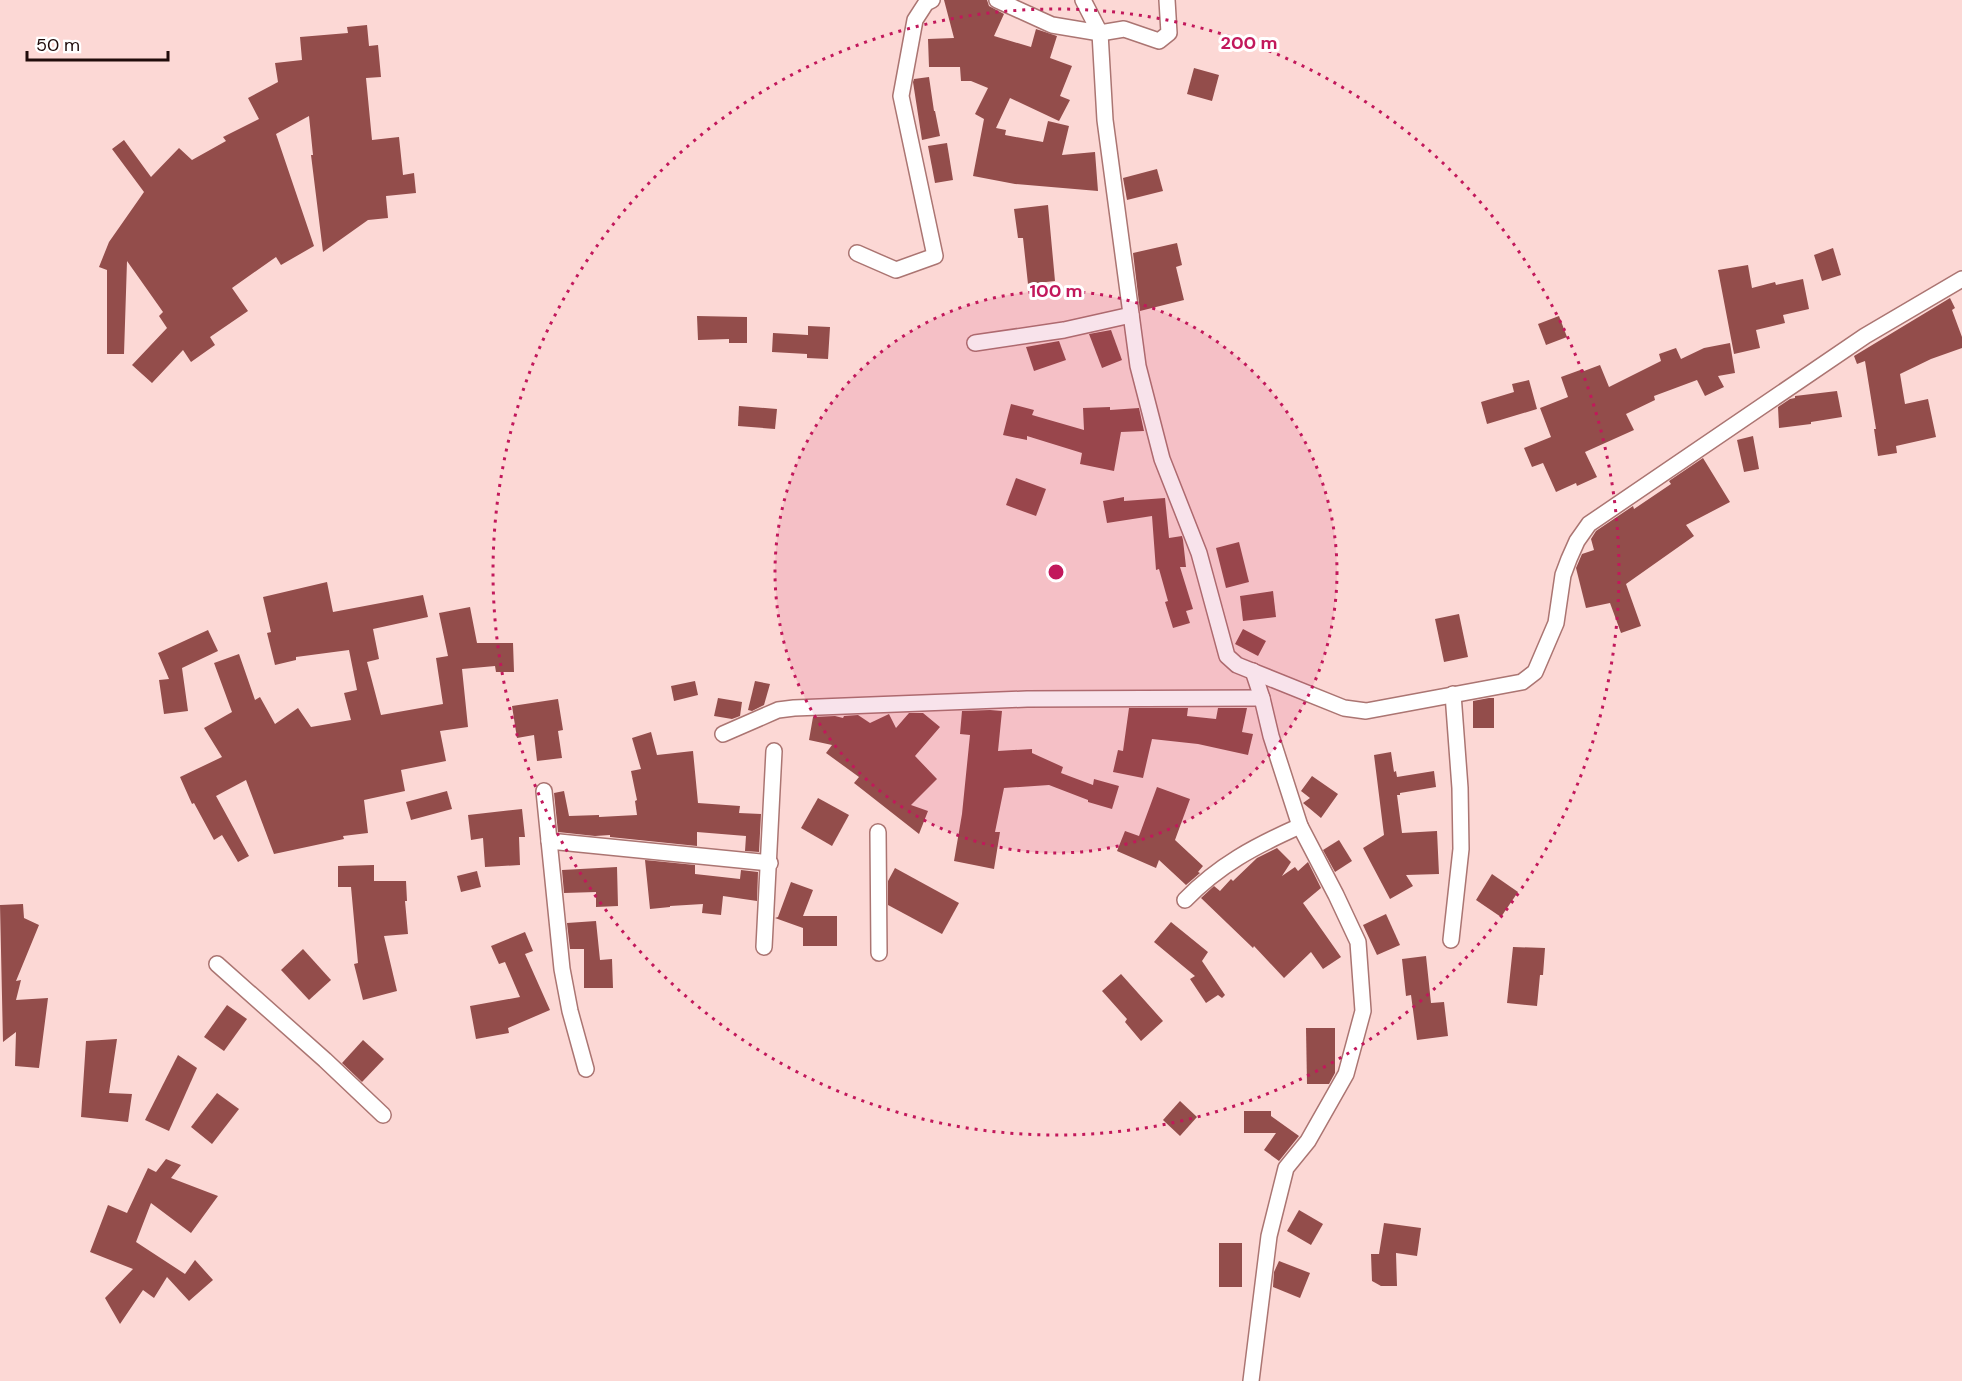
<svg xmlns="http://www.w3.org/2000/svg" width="1962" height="1381" viewBox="0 0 1962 1381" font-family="'DM Sans',sans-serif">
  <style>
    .building { fill: #934d4b }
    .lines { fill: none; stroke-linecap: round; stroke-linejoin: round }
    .minor-casing { stroke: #ab7572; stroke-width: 18 }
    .minor { stroke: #fff; stroke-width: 15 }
    .ring { fill: none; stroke: #c2185b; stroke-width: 3; stroke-dasharray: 3 6 }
    .centre { fill: #c2185b; stroke: #fff; stroke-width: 3 }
    .ring-label { font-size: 18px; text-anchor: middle; font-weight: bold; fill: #c2185b; stroke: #fff; stroke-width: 6; stroke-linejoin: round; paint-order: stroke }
  </style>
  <rect width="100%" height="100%" fill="#fcd8d5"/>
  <g class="building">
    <path d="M944,0H987L989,6L1004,14L994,36L1031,47L1036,29L1057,36L1050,58L1072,66L1060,96L1070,100L1059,121L1010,98L996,128L1006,130L1005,135L1043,142L1048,121L1069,126L1062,155L1095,152L1098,191L1015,184L973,176L984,119L975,114L988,88L971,81H961L960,67H929L928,39L954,38Z"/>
    <path d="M367,25L369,46L378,45L381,77L366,78L372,140L399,137L403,175L414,173L416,193L386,196L388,218L368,220L323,252L311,155H313L309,116L276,134L314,246L281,265L276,257L232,288L248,311L210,337L215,345L191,362L183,350L152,383L132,365L167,328L159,316L163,312L127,261L124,354H107V270L99,267L109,242L144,192L112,149L124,140L151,177L179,148L192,160L226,141L223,137L259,119L248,98L278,82L275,63L302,60L300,37L348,33L347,27Z"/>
    <path d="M1194,68L1219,75L1212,101L1187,94Z"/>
    <path d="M929,77L934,111H935L940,136L922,140L913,82L914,79Z"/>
    <path d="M947,143L953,180L935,183L928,146Z"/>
    <path d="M1157,169L1163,191L1127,200L1123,178Z"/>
    <path d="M1048,205L1055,281L1028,284L1023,238H1018L1014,209Z"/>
    <path d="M1177,243L1182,265L1176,267L1184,300L1140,311L1133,253Z"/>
    <path d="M1833,248L1841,275L1822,281L1814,255Z"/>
    <path d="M1748,265L1752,288L1775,282L1776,285L1803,279L1809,309L1783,315L1785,323L1756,330L1760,348L1734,354L1718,270Z"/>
    <path d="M1950,298L1955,308L1952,310L1962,337V348L1931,359L1900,374L1905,404L1928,399L1936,437L1896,446L1897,453L1878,456L1874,429H1876L1865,361L1857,364L1854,356Z"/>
    <path d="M697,316L747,317V343H729V339L698,340Z"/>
    <path d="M1559,316L1567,337L1546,345L1538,324Z"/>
    <path d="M808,326L830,327L828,359L807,358V354L772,352L773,333L808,335Z"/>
    <path d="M1111,330L1122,360L1102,368L1089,334Z"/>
    <path d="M1059,341L1066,360L1034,371L1026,347Z"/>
    <path d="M1730,343L1735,373L1718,376L1724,387L1705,396L1697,380L1654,396L1655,400L1626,414L1634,430L1585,452L1597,477L1577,486L1576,483L1556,492L1543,463L1532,467L1524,448L1551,437L1540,408L1568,397L1561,377L1583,369L1584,371L1600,365L1609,387L1661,361L1659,354L1676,348L1681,359L1704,348Z"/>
    <path d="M1529,380L1537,409L1487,424L1481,402L1514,392L1512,384Z"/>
    <path d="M1837,391L1842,417L1811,422V424L1779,428L1778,407L1790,399L1795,398V396Z"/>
    <path d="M1011,404L1034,410L1032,415L1084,430L1083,408L1110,407V410L1139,408L1144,431L1121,432L1114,471L1080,464L1082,453L1027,436V440L1003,435Z"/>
    <path d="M739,406L777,409L775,429L738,426Z"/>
    <path d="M1753,436L1759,469L1744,472L1737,440Z"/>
    <path d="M1703,458L1730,502L1686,525L1694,536L1626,584L1641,626L1621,633L1610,603L1586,608L1576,568L1582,554L1594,550L1591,539L1596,531L1633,506L1634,509L1671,484L1669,481Z"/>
    <path d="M1016,478L1046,489L1036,516L1006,505Z"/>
    <path d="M1124,497V501L1165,498L1169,538L1182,536L1183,540L1186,567H1180L1193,609L1186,611L1190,623L1173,628L1165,602L1168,601L1159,569L1156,570L1152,516L1107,523L1103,501Z"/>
    <path d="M1239,542L1249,582L1226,588L1216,548Z"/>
    <path d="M327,582L333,612L423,595L428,617L373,629L379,659L367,662L381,715L443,704L436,658L448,656L439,613L470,607L477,643H513L514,672H496L495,666L462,669L468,727L440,731L446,761L401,770L405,791L364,800L368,833L343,836L344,839L274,854L246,780L216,796L249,856L238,862L222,835L214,840L194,803L192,804L180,777L222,757L204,728L232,712L214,663L239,654L255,700L260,697L275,724L298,708L311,727L351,720L344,693L357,690L349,650L296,657V660L275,665L267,633L271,632L263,597Z"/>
    <path d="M1273,591L1276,617L1243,621L1240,596Z"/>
    <path d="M1459,614L1468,657L1444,662L1435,619Z"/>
    <path d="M1243,629L1266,641L1258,656L1235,644Z"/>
    <path d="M208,630L218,651L182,668L188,711L164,714L159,680L169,679L158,653Z"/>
    <path d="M695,681L698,695L674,701L671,686Z"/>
    <path d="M755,681L770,684L764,705L752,711L748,710Z"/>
    <path d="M718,698L742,702L740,716L732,719L714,716Z"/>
    <path d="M1489,698H1494V728H1473V701Z"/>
    <path d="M558,699L563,730L558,731L562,758L537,761L534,735L517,738L512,706Z"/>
    <path d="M1129,708H1188L1187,716L1216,719L1218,708H1247L1242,732L1253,734L1248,755L1198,744L1152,739L1143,778L1113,772L1118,750L1123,751Z"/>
    <path d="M990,710L1002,711L998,751L1032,749V753L1063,767L1061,773L1093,785L1094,779L1119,786L1112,809L1088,802V800L1049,785L1004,788L995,832H1000L994,869L954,861L962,814L970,735L960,734L962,711Z"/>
    <path d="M909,713H923L940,727L915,756L937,779L911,805L928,811L919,834L854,783L859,777L826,753L832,745L809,740L813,717L835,716L843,718L844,716L858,715L870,723L889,714L896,728Z"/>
    <path d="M651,732L657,755L693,751L698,803L740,806L739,813L761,814L759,852L745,851L746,836L697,832V846L610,837V835L595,836L558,832L554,793L564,791L569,816L599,815V817L637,815L635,801L637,800L631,771L641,769L632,738Z"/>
    <path d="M1391,752L1394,772L1396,771L1397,777L1434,771L1436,787L1400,793V795H1397L1402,833L1437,831L1439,874L1406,875L1413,886L1390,899L1363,848L1384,835L1374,755Z"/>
    <path d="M1312,776L1338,794L1321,818L1303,803L1310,798L1301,791Z"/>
    <path d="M1157,787L1190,799L1175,840L1203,866L1198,872L1200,873L1186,885L1159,860L1156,868L1117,851L1125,831L1139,836Z"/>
    <path d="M447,791L452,809L411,820L406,802Z"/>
    <path d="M818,798L849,815L832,846L801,828Z"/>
    <path d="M522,809L525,837H519L520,865L485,867L483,838L471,840L468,815Z"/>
    <path d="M1339,840L1352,861L1335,872L1323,850Z"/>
    <path d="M1277,848L1291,862L1282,876L1295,867L1298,871L1308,862L1321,888L1303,903L1341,957L1323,969L1311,952L1284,978L1254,946L1253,948L1201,898L1214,886L1220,891L1231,879L1233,881L1257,858Z"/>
    <path d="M645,860L695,865V874L740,879L741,870L758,872L757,901L723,896L721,915L702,913L703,904L670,906V907L650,909Z"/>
    <path d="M374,865V881H406L407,901H405L408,934L384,936L397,991L363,1000L354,964L358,963L351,887H338V866Z"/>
    <path d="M617,867L618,906L596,907V892L564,893L562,870Z"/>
    <path d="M895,868L959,903L942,934L888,905V881Z"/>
    <path d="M477,871L481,887L461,892L457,876Z"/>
    <path d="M1492,874L1518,892L1501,917L1476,900Z"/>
    <path d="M791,882L813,890L803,916H837V946H803V928L775,918L778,917Z"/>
    <path d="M23,904L24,918L39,925L16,981L21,980L16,1000L48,998L39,1068L15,1066L16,1032L3,1042L0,905Z"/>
    <path d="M1386,914L1400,945L1377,955L1363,925Z"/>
    <path d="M596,921L600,960L612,959L613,988H584V949H570L567,923Z"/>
    <path d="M1171,922L1208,952L1202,961L1225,995L1222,998L1218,995L1206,1003L1190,979L1195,976L1154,942Z"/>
    <path d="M525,932L533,951L525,954L550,1010L508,1028L509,1033L476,1039L470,1006L520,997L505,962L499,964L491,946Z"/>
    <path d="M1513,947L1545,948L1543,975H1540L1537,1006L1507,1003Z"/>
    <path d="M303,949L331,980L309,1000L281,970Z"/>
    <path d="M1426,956L1431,1003L1444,1002L1448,1036L1417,1040L1411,995L1406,996L1402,959Z"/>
    <path d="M1121,974L1163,1021L1141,1041L1125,1022L1127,1019L1102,991Z"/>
    <path d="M227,1005L247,1019L224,1051L204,1037Z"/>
    <path d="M1306,1028H1335V1073L1329,1084H1307Z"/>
    <path d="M117,1039L109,1093L132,1094L128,1122L81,1117L86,1041Z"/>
    <path d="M363,1040L384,1059L362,1082L342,1063Z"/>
    <path d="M178,1055L197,1068L169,1131L145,1120Z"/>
    <path d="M217,1093L239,1109L212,1144L191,1127Z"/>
    <path d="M1180,1101L1197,1117L1180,1136L1163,1120Z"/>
    <path d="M1244,1111H1271V1116L1299,1136L1279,1161L1264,1150L1276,1133H1244Z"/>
    <path d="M166,1159L181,1165L171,1178L218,1196L191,1233L151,1203L136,1242L185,1274L195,1260L213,1280L189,1301L167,1277L154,1298L143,1290L120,1324L105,1298L133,1269L90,1252L108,1205L127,1213L148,1168L156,1172Z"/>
    <path d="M1299,1210L1323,1224L1311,1245L1287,1231Z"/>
    <path d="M1384,1223L1421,1228L1417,1256L1396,1253L1397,1286H1381L1372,1281L1371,1254H1379Z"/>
    <rect x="1219" y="1243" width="23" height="44"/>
    <path d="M1279,1261L1310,1273L1300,1298L1273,1287L1274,1272Z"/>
  </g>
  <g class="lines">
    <g class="minor-casing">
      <g id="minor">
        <path d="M997,0L1052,25L1100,33L1124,29L1159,41L1169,33L1167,0"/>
        <path d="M1083,0L1100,33L1105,120L1138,366L1162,459L1199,553L1227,656L1237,665L1344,708L1366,711L1522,682L1535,672L1556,623L1563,575L1569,559L1577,541L1589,524L1865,336L1962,279"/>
        <path d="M857,253L896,270L935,256L901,96L915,20L926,3L932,0"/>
        <path d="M975,343L1064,330L1131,315"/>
        <path d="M723,734L778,710L794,708L1027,699L1262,698"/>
        <path d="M544,791L562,969L570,1011L586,1069"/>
        <path d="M878,832L879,953"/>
        <path d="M549,841L770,863"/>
        <path d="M1185,900C1219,865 1255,846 1300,826"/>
        <path d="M1451,940L1461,849L1460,788L1453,694"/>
        <path d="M764,947L774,751"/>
        <path d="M217,964L325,1060L383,1115"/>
        <path d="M1251,1381L1269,1236L1286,1168L1308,1141L1346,1074L1363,1011L1358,942L1336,895L1300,826L1271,736L1262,698L1253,671"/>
      </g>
    </g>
    <use href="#minor" class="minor"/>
  </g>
  <circle cx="1056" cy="572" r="281" fill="#c2185b" fill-opacity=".12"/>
  <g class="ring">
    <circle cx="1056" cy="572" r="281"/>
    <circle cx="1056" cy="572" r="563"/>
  </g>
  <circle cx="1056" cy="572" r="9" class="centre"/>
  <g class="ring-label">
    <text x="1249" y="49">200 m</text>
    <text x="1056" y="297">100 m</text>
  </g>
  <path d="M27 51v9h141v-9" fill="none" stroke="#200c0b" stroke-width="3"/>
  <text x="36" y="51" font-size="18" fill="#200c0b" stroke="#ffffff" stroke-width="4.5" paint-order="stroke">50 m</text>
</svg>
